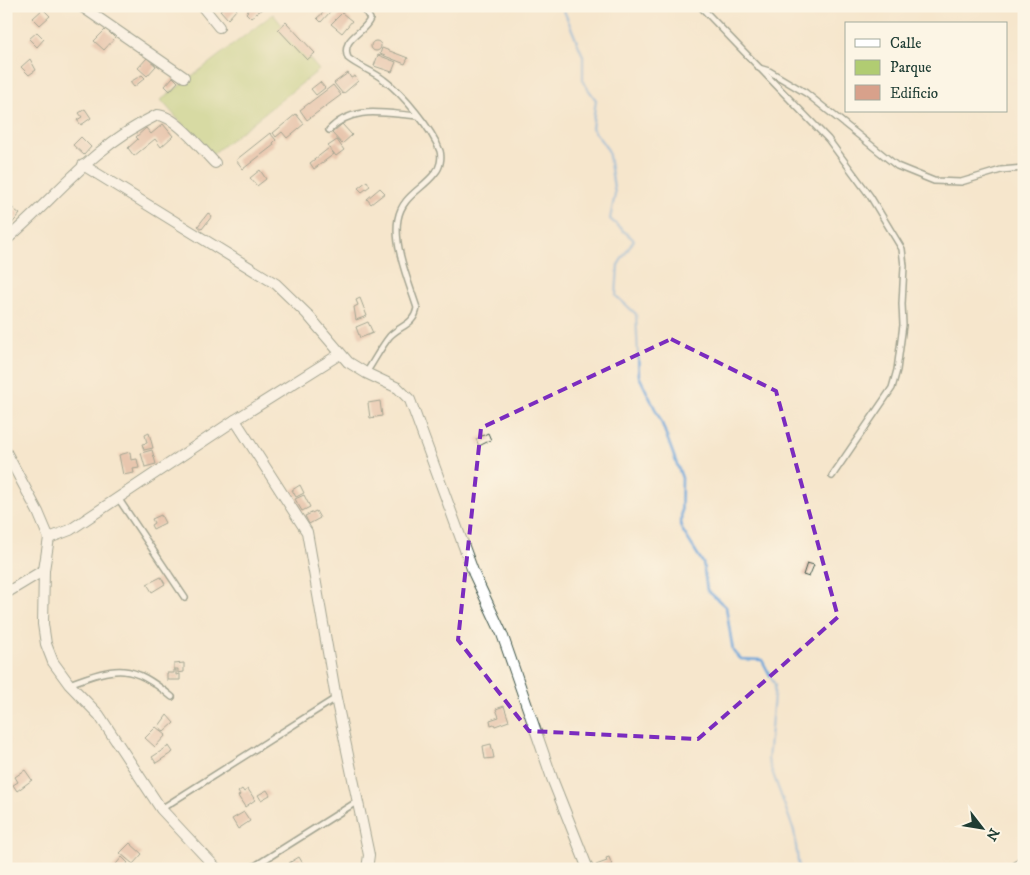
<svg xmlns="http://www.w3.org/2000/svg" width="1030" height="875" viewBox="0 0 1030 875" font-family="'IM FELL DW Pica',serif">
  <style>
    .green { fill: #b1cc72; stroke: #688453 }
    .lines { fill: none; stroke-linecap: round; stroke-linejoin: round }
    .stream { stroke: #6aa4da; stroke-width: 2.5 }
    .building { fill: #d8a18b }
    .service-casing { stroke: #3f564b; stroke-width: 8 }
    .minor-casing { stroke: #3f564b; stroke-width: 12 }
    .service { stroke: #fff; stroke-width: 5 }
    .minor { stroke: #fff; stroke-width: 10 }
    .marked { fill: none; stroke: #7b2cbf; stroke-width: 4; stroke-dasharray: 10 6; stroke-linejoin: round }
  </style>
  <rect width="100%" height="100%" fill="#fcf5e5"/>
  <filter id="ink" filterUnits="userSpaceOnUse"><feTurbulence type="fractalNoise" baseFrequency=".02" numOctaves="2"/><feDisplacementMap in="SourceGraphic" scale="10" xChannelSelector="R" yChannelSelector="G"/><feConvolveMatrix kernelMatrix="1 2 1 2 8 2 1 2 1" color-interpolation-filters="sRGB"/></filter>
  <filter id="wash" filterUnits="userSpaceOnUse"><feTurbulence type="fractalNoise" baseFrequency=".0096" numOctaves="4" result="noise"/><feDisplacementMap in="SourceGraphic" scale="20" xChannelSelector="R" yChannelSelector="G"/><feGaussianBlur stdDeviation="1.12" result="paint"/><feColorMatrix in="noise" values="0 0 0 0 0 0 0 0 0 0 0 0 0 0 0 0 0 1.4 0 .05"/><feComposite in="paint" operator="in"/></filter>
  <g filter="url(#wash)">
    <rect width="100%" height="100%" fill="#f6e6cc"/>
    <path class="green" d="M273,14L319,70L210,156L161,100Z"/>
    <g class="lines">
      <path class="stream" d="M562,6L583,56V82L596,100L592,128L608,150L615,194L610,219L634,240L618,265L616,296L636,314L639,376L661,421L682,478L681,528L703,563L707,590L726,607L733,651L741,659L762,660L775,685L768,760L794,831L799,869"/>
    </g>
    <g id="blocks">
      <g class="building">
        <path d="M225,6H235L237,9L228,19L220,10Z"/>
        <path d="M252,6L263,8L251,18L246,13Z"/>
        <path d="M317,6H323L330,12L321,22L317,18L323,13Z"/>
        <path d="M43,9L50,16L40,25L33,18Z"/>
        <path d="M342,13L352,21L342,33L331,24Z"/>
        <path d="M286,22L315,53L307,60L278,29Z"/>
        <path d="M106,29L115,38L104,50L94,41Z"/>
        <path d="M37,32L44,39L37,47L29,39Z"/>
        <circle cx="376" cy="46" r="5"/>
        <path d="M382,48L408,58L405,64L380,54Z"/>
        <path d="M378,55L396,62L392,72L374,66Z"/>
        <path d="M147,58L156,66L147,76L138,68Z"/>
        <path d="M30,59L36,70L29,75L21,67Z"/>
        <path d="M348,73L351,78L355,76L358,81L343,94L334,83Z"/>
        <path d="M142,75L145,78L134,87L130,82Z"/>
        <path d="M173,77L178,82L170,91L165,86Z"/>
        <path d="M320,82L325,88L316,95L311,89Z"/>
        <path d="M333,85L341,95L307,120L300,110Z"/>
        <path d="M85,109L91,118L81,125L77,120L82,117L79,113Z"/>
        <path d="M296,114L304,124L287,138L282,132L276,137L273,133Z"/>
        <path d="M163,124L173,136L161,147L155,139L134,156L128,148L138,139L136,137L146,128L151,134Z"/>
        <path d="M342,124L352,135L342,144L332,133Z"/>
        <path d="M270,133L276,140L273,143L274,145L243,169L236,160Z"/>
        <path d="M81,137L91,147L84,155L73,145Z"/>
        <path d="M337,140L344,150L336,156L328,146Z"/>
        <path d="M329,148L334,154L314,169L310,163Z"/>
        <path d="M260,170L266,179L257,186L250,178Z"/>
        <path d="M367,181L370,186L362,192L358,188Z"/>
        <path d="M380,188L385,193L371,204L367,199Z"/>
        <path d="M6,203L20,214L10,226L8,224L11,219L6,215Z"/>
        <path d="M208,213L212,216L202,229L198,226Z"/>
        <path d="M360,298L367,316L356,320L354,307L358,305L356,300Z"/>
        <path d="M368,322L373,333L360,338L356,327Z"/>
        <path d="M380,401L382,416L370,418L368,403Z"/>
        <path d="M149,433L153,448L144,450L142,444L147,443L145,435Z"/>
        <path d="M488,433L491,440L479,446L476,439Z"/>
        <path d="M152,450L156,464L145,467L141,453Z"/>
        <path d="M130,452L131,460L137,459L139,468L133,469L134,473L123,475L119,455Z"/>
        <path d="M300,485L304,493L296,497L292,490Z"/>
        <path d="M304,495L310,507L302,511L295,499Z"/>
        <path d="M316,511L320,518L309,524L305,516Z"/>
        <path d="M161,515L165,523L153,529L151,525L154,523L152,519Z"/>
        <path d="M807,563L814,565L809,577L803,575Z"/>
        <path d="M161,577L165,584L152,592L147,584Z"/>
        <path d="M184,663V672L178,673V669H174V664Z"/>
        <path d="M174,670H176V675L180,674V680H167V673H174Z"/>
        <path d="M504,706L509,721L495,726L494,724L491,725L490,720L499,717L496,709Z"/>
        <path d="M167,715L174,723L164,732L159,726Z"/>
        <path d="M156,727L166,735L155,747L145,738Z"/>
        <path d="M491,744L494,758L485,759L483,746Z"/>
        <path d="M169,746L173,752L156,763L152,757Z"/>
        <path d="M25,770L32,780L17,791L13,785L18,782L15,777Z"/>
        <path d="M242,789L244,792L248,789L255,800L245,807L238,796L240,795L238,792Z"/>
        <path d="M267,790L270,795L261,800L258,795Z"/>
        <path d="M244,812L250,821L238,829L232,819Z"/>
        <path d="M130,843L142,854L133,864L120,853Z"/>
        <path d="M122,857L128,863L123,869H112Z"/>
        <path d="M299,857L305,867L293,869L289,863Z"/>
        <path d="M609,857L612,865L597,869L596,865L607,861L606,858Z"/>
      </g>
    </g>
  </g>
  <g filter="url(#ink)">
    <use href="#blocks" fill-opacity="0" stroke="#3f564b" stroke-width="1"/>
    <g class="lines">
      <g class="service-casing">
        <g id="service">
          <path d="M363,6L370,19C364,34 340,38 348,58C359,67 373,71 384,80C403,94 432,129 440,151C442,158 440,168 435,173C422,190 402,196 398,219C393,245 409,283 417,308C414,325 401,325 390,336C381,347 374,361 366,373"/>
          <path d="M700,6L828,139L870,196L902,249L904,266L902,304L903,325L897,370L892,388L832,476"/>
          <path d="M759,68L769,71L806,93L897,166L934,181L961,182L1001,170L1024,168"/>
          <path d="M329,130C353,104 386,114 418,116"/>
          <path d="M118,498L185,598"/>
          <path d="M69,684C118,666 131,663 172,697"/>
          <path d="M161,809L336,698"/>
          <path d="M250,869L358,801"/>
        </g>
      </g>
      <g class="minor-casing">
        <g id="minor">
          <path d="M81,6L184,77"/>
          <path d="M202,6L219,27"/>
          <path d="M83,165L276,284L307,314L348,362L366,373L398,388L410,400L474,574L502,634L553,781L588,869"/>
          <path d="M6,240C58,195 93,146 157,115C175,115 202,150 215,163"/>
          <path d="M235,420L307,532L336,698L369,855L367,869"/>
          <path d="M6,452L38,512L49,538L44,570L43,624L46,644L53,662L69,684L99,715L161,809L217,869"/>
          <path d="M49,538L70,530L235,420L340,354"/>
          <path d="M6,593L44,570"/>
          <path d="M1015,869L1024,859"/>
        </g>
      </g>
      <use href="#service" class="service"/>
      <use href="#minor" class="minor"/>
    </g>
  </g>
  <path d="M0 0H1030V875H0ZM671,339L776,391L838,617L698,739L529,731L458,640L481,428Z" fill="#f6e6cc" fill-opacity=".55" fill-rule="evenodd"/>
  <path class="marked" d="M671,339L776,391L838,617L698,739L529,731L458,640L481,428Z"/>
  <rect width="1030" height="875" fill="none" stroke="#fcf5e5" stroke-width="25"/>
  <rect x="845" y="22" width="162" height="90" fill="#fcf5e5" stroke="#a4ab9e"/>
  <rect x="855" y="39" width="25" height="8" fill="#ffffff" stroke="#a4ab9e"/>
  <text x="890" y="48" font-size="15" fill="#1f3d34">Calle</text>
  <rect x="855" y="60" width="25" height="15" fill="#b1cc72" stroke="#a4ab9e"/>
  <text x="890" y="72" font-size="15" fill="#1f3d34">Parque</text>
  <rect x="855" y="85" width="25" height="15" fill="#d8a18b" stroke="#a4ab9e"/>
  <text x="890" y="98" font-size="15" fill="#1f3d34">Edificio</text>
  <g transform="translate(982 828) rotate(121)" stroke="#fcf5e5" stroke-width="4" paint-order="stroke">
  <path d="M0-4L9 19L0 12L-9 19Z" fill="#1f3d34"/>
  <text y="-8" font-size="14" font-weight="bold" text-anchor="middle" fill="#1f3d34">N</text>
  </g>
</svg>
